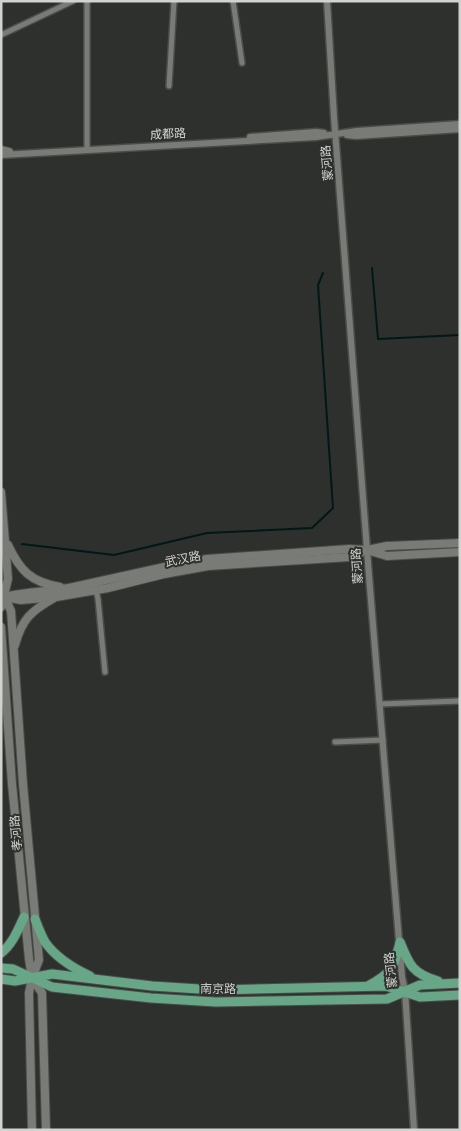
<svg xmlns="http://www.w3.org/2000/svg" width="461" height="1131" viewBox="0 0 461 1131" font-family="Helvetica,'Noto Sans SC',sans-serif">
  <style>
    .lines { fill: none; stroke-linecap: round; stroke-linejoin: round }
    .stream { stroke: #001817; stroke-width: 2 }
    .minor-casing { stroke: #4b4c49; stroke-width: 8 }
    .tertiary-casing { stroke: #4b4c49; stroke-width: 9 }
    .secondary-casing { stroke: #4b4c49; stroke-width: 10 }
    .trunk-casing { stroke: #4b4c49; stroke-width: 11 }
    .minor { stroke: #787b76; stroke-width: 5 }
    .tertiary { stroke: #787b76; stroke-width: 6 }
    .secondary { stroke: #787b76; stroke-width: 8 }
    .trunk { stroke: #67a687; stroke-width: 9 }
    .labels { text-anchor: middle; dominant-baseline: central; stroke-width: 4; stroke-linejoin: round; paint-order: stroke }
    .street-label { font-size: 12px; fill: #d2d3d1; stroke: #2d302c }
  </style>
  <rect width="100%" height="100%" fill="#2d302c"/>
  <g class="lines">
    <g class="stream">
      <path d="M372,268L378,339L460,335"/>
      <path d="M22,544L114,555L207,533L312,528L333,508L318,285L323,273"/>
    </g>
    <g class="minor-casing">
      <g id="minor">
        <path d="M233,1L242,63"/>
        <path d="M1,35L73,1"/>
        <path d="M169,86L174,1"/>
        <path d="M87,147V1"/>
        <path d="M96,590L98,599L105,672"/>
        <path d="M380,704L460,701"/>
        <path d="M335,742L383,740"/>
      </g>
    </g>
    <g class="tertiary-casing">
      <g id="tertiary">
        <path d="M327,1L334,117L369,576L402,977L405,991L414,1130"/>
        <path d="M347,135L356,136L460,129"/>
        <path d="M250,137L316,132L324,133"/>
        <path d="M1,155L316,137L357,131L460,124"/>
      </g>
    </g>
    <g class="secondary-casing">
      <g id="secondary">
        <path d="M1,150L9,152"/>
        <path d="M1,492L8,579L1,607"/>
        <path d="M8,545C20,571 31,582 60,587"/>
        <path d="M1,589L11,611L23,784L39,960L32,978L29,993L32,1130"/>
        <path d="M9,596C29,591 49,592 69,588L183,563L207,559L349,549L367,550L387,556L460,552"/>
        <path d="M4,597L21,600L56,597L108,588L164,574L208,566L350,557L367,550L387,546L460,543"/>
        <path d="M1,627L12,784L29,959L32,978L42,993L46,1130"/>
        <path d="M15,645C22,619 31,611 54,598"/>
      </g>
    </g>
    <g class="trunk-casing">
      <g id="trunk">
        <path d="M35,919C38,927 41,935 45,942C56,958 73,968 90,976"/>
        <path d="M400,942C409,965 413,974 438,981"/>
        <path d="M1,953C12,945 18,930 24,917"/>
        <path d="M1,968L13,969L52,987L151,998L216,1002L387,999L420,985L460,983"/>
        <path d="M1,979L15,981L52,974L152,986L215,990L386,986L420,997L460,995"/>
        <path d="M368,986C392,973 393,969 400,943"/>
      </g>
    </g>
    <use href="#minor" class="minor"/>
    <use href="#tertiary" class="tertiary"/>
    <use href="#secondary" class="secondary"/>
    <use href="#trunk" class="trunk"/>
  </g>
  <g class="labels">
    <g class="street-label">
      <text transform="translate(168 134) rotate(-3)">成都路</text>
      <text transform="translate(327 163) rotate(-95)">蒙河路</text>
      <text transform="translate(183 559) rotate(-11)">武汉路</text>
      <text transform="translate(357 566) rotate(-94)">蒙河路</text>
      <text transform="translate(16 833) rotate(-95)">孝河路</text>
      <text transform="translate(391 970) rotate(-96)">蒙河路</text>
      <text transform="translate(218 989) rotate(1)">南京路</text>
    </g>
  </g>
  <rect width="461" height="1131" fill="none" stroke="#d2d3d1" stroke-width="5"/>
</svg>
